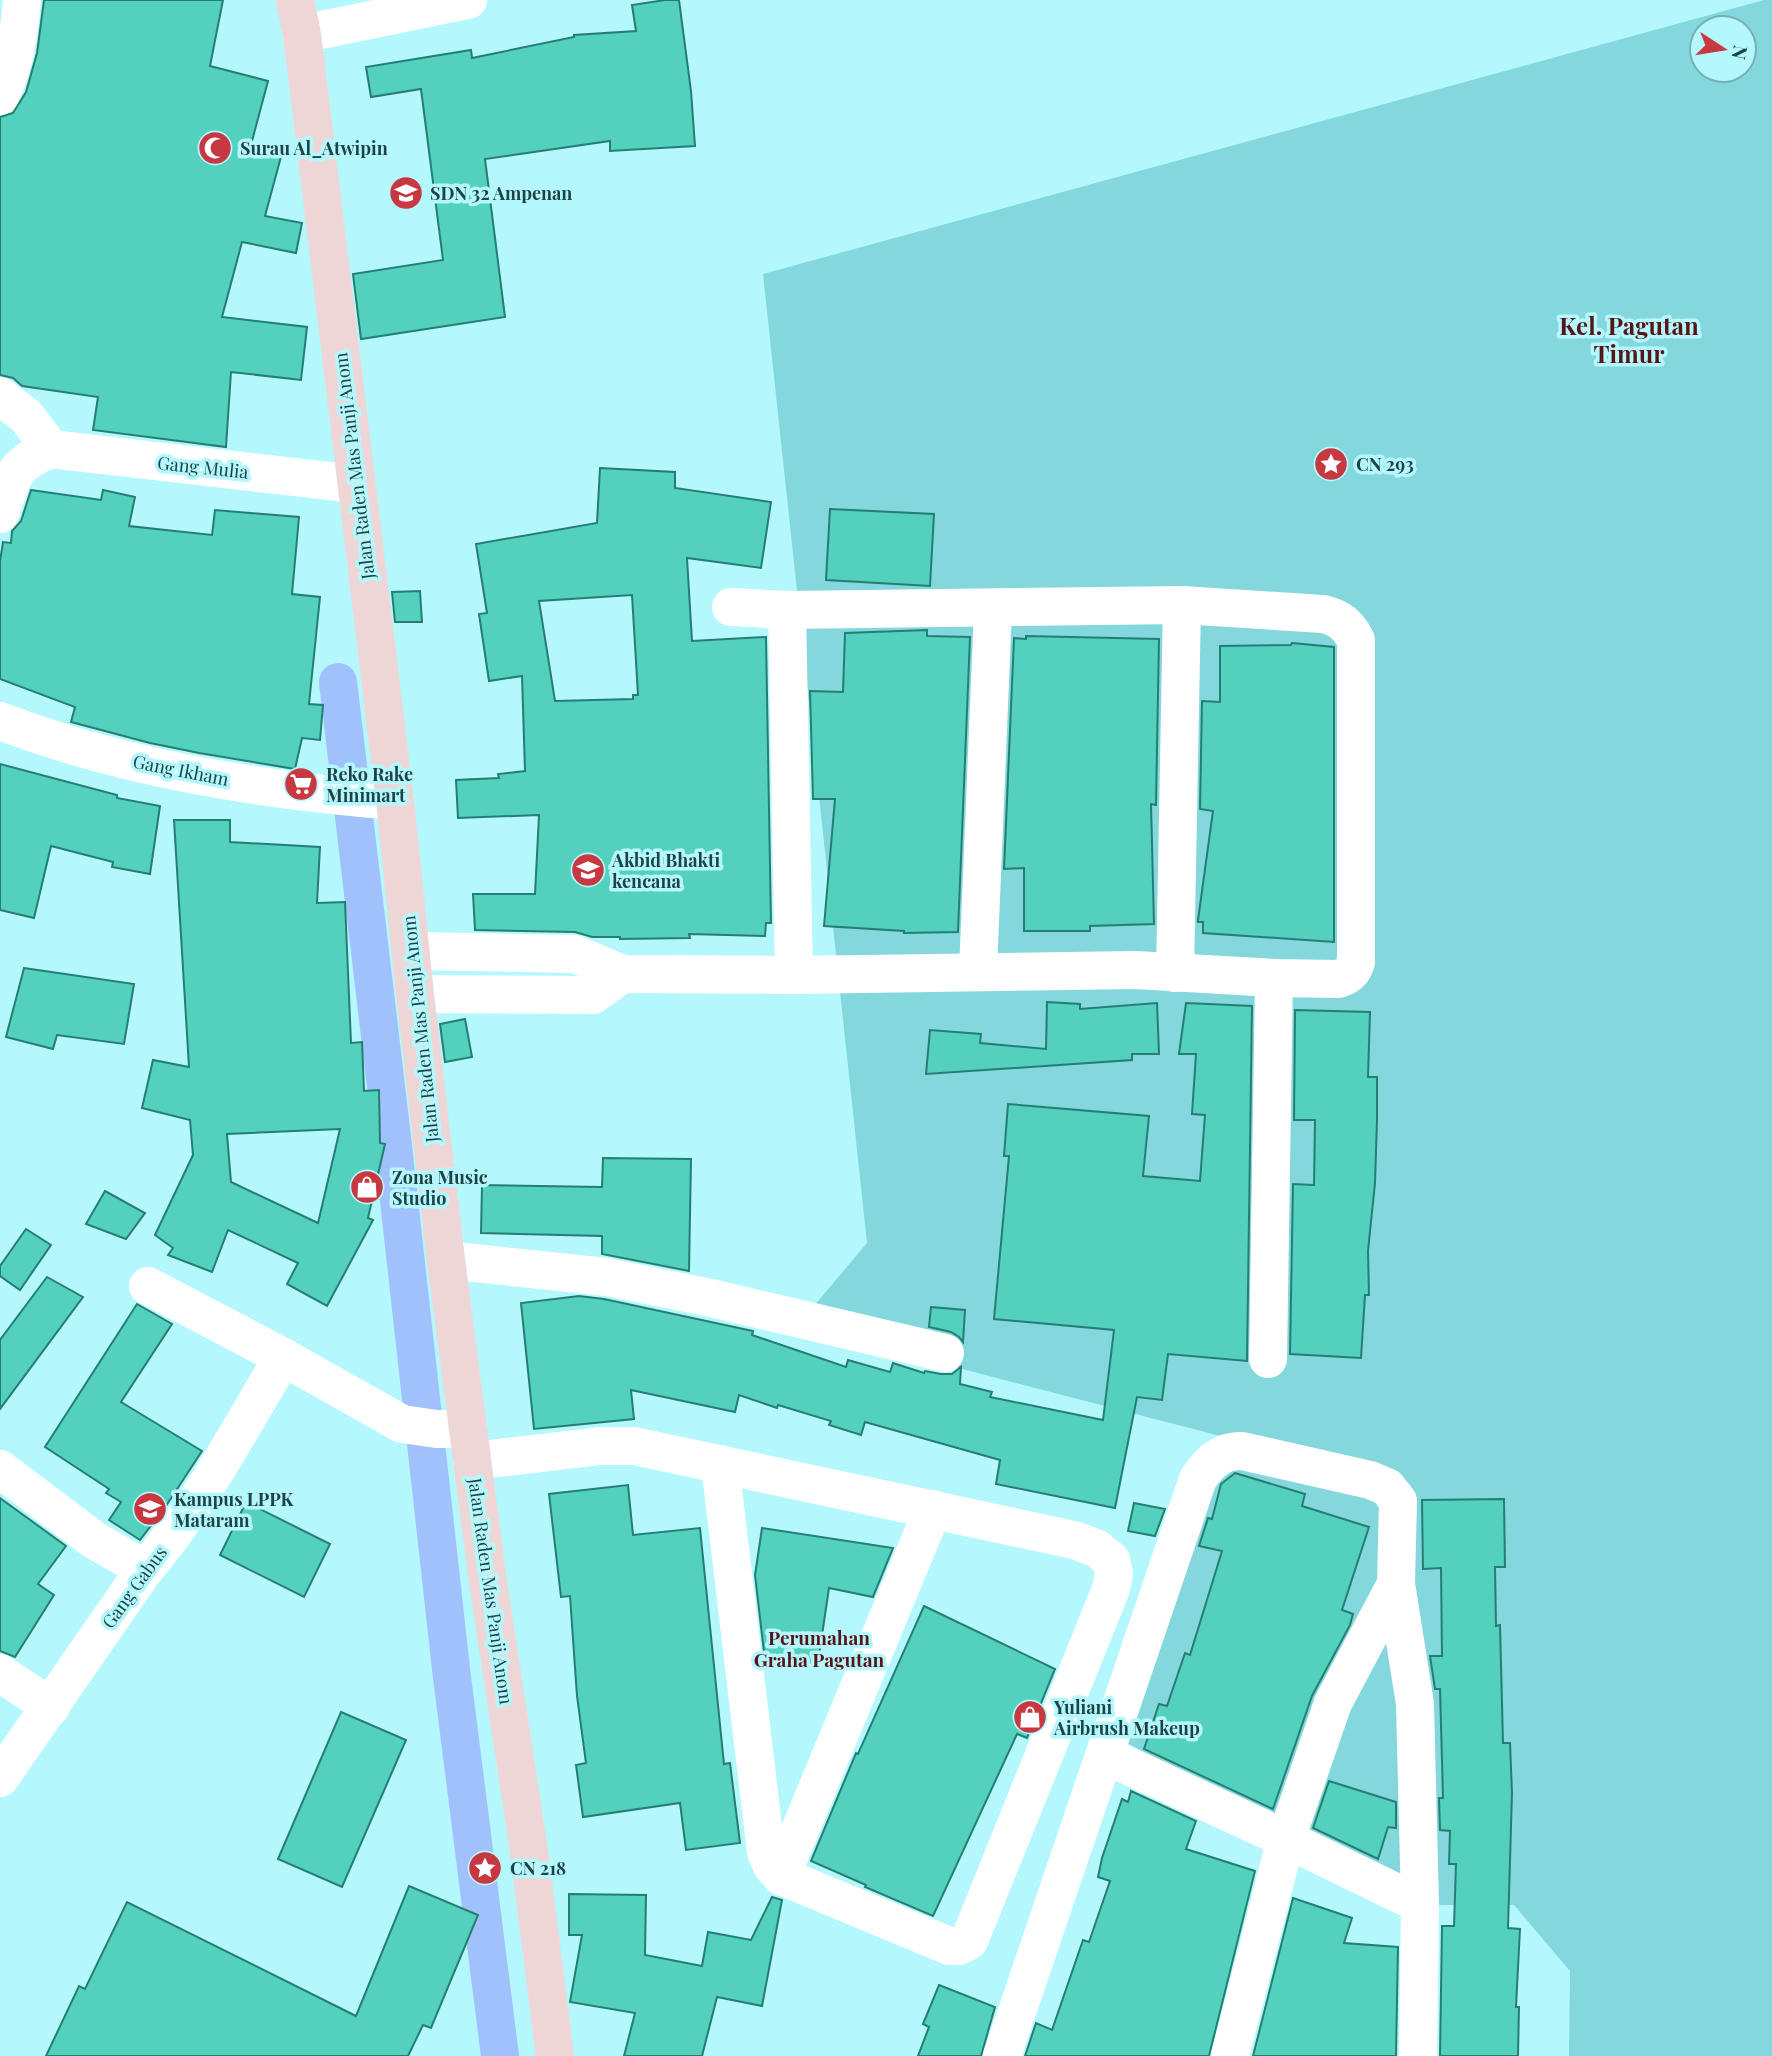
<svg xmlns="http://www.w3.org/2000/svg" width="1772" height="2056" viewBox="0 0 1772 2056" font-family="'Playfair Display',serif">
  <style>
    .green { fill: #83d7dd; fill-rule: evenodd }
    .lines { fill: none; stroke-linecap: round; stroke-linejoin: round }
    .canal { stroke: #a1c1fc; stroke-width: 38 }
    .building { fill: #53d0be; stroke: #257e72; stroke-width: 2; fill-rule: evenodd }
    .street { stroke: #fff; stroke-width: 38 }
    .secondary { stroke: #efd6d6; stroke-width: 38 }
    .labels { text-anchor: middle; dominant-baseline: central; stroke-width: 7; stroke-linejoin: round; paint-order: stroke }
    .poi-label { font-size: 18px; font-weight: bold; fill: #1e4346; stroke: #b4f8fd; text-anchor: start }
    .street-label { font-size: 18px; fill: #1e4346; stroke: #b4f8fd }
    .neighbourhood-label { font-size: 19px; font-weight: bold; fill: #591418; stroke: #b4f8fd }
    .district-label { font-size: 24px; font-weight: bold; fill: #591418; stroke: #b4f8fd }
  </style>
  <rect width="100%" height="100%" fill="#b4f8fd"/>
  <path class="green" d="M1764,0H1772V2056H1569L1570,1971L1514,1905H1436L1119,1739L1232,1439L797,1326L867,1243L763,274ZM1702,28H1744V70H1702Z"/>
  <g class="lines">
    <path class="canal" d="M338,682L392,1137L451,1669L500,2056"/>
  </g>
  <g class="building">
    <path d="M44,0H223L210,66L268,81L251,145L282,153L265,216L302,223L296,253L242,242L222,317L307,327L301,380L231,372L226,447L93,430L98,397L22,386L13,378L0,375V117L13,113L26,92L37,53Z"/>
    <path d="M665,0H679L691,91L695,146L610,151V141L485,159L505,317L361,339L353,274L443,260L421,89L371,97L366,67L471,50L472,58L574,37V35L636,31L632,5Z"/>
    <path d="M600,468L675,472V488L771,502L761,568L687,558L692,641L766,637L771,923H766L765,936L689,934L690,938L620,939V937H592L575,932L475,930L473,894H535L539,815L458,818L456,780L499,778L498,774L525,771L522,676L489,681L479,614L487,613L476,544L597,523ZM632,595L638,695H633V699L555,701L539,601Z"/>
    <path d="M31,490L101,500L103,490L135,497L129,526L212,535L215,510L299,517L292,594L320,597L309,704L323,705L320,740L302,738L295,769L199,753L150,743L71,722L75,707L0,679V561L3,542L11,543L12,531L21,521Z"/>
    <path d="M830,509L934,514L930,586L826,580Z"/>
    <path d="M420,591L422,622H395L392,592Z"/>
    <path d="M927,630V636L970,637L958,932L904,933V931L824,926L835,799H813L810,691L843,692L845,633Z"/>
    <path d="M1026,636L1159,639L1156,805L1151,804L1154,924L1090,926V931H1024V868L1004,869L1014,638L1026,639Z"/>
    <path d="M1292,643L1334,647V942L1203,933V922H1198V920L1213,811L1200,809L1202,701L1220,702V646L1291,645Z"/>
    <path d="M0,764L117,795V798L160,806L150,874L112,867L113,862L51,846L34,918L0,910Z"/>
    <path d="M174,820H230V842L320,847L317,903L345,902L351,1043L362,1042L364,1091L379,1090L380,1143L385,1144L368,1218L373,1220L327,1306L287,1284L298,1263L228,1230L212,1272L168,1255L173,1248L155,1235L193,1155L190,1120L142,1108L153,1060L189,1067ZM340,1129L318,1223L231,1182L227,1134Z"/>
    <path d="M24,968L134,984L124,1044L57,1035L53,1049L6,1037Z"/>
    <path d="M1047,1002L1080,1004V1009L1157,1003L1159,1054H1132V1060L926,1074L930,1030L981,1034L980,1043L1046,1049Z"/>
    <path d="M1186,1003L1252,1006L1247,1361L1168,1354L1162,1400L1137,1397L1115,1508L996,1484L1000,1460L865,1422L861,1435L829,1425L831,1421L778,1405L777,1408L739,1395L735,1412L631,1390L634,1419L534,1429L521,1303L579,1296L604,1299L753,1331L752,1335L846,1367L848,1360L890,1372L893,1363L924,1373L925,1371L941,1374H952L961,1367L960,1384L992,1392L990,1397L1103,1420L1114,1330L994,1319L1009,1156H1004L1008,1104L1149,1116L1143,1176L1200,1181L1205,1115L1192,1114L1196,1054H1179Z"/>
    <path d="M1295,1010L1370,1012L1368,1077H1377V1120L1375,1183L1368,1251L1369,1295H1365L1361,1358L1290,1354L1293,1184L1314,1185L1315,1120H1294Z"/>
    <path d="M465,1019L472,1057L445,1062L440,1024Z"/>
    <path d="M603,1158L691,1159L689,1271L602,1254V1236L481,1233L482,1185L602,1187Z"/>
    <path d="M105,1191L145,1213L126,1239L86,1224Z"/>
    <path d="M26,1229L51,1245L20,1290L0,1276V1266Z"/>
    <path d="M47,1277L83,1297L0,1409V1340Z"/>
    <path d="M137,1304L172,1324L121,1402L202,1451L166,1506L140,1540L109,1520L121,1502L106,1493L109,1489L45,1447Z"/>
    <path d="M931,1307L965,1310L963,1342L959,1337L951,1332L929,1327Z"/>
    <path d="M1235,1473L1305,1494L1302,1506L1369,1527L1342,1610L1353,1614L1350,1625L1312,1696L1273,1809L1144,1749L1159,1704L1167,1706L1185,1653L1190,1655L1222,1551L1199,1546L1208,1518L1212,1519L1221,1484Z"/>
    <path d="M628,1485L633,1535L700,1528L724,1764L730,1763L740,1843L686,1850L680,1803L583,1817L576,1765L586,1763L577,1696L570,1596L561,1597L549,1494Z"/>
    <path d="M0,1498L66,1546L38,1584L54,1595L15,1657L0,1651Z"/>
    <path d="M1504,1499L1505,1567H1495L1496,1626L1500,1625L1503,1743H1510L1512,1793L1508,1928L1520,1929L1516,2007H1519L1518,2056H1440L1442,1926H1454L1456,1864H1449L1450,1831L1440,1830L1439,1798H1443L1440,1689H1435L1430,1656H1442L1441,1568L1423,1569L1422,1500Z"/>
    <path d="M246,1502L330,1544L304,1597L220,1555Z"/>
    <path d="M1134,1503L1165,1509L1155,1536L1128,1531Z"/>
    <path d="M762,1528L893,1548L873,1597L829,1588L817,1669L765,1661L755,1575Z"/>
    <path d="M924,1606L1055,1669L1027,1738L1017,1734L933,1916L865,1887L866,1885L811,1861L856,1753L858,1754Z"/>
    <path d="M341,1712L406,1740L342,1887L278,1859Z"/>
    <path d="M1329,1781L1396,1802V1828L1388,1827L1378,1859L1313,1828Z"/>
    <path d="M1131,1791L1196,1821L1186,1849L1255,1871L1209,2056H1025L1036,2023L1052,2030L1083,1940L1089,1942L1110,1881L1098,1877L1102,1858L1122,1799L1128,1802Z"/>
    <path d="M409,1886L478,1915L431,2028L423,2025L408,2056H46L79,1986L85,1989L127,1902L356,2016Z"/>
    <path d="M569,1894L646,1895L645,1955L702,1966L708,1932L751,1940L772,1897L782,1900L762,2006L717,1997L702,2056H624L635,2013L570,2002L582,1935H569Z"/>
    <path d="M1293,1898L1352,1918L1344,1943L1398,1947L1396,2056H1253Z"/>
    <path d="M939,1985L995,2007L981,2056H918L929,2027L923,2024Z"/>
  </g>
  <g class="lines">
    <g class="street">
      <path d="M302,34L468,0"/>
      <path d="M0,96C15,66 19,33 22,0"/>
      <path d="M0,396L26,416L51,449"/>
      <path d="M0,514C13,477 11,465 51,449L356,484"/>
      <path d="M787,610L794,975"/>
      <path d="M0,721C125,769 262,790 395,801"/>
      <path d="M411,951L575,954L622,974L794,975L1136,970L1274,978L1338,979C1348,976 1353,972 1356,962V640C1348,625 1340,618 1323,614L1182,605L787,610L731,607"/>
      <path d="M978,971L993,609"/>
      <path d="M1175,973L1182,605"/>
      <path d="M415,994L593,995L622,974"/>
      <path d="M446,1260L607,1277L711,1298L945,1353"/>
      <path d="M148,1286L283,1357L402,1424L437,1429H468"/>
      <path d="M1268,1359L1274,978"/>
      <path d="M472,1461L601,1446H634L1074,1540L1096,1548L1111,1560L1114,1574L1111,1589L969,1941L959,1946H949L781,1876L772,1866L766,1852L720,1464"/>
      <path d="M0,1469L94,1540L145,1569"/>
      <path d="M0,1673L51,1707"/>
      <path d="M1105,1755L1286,1839L1420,1904"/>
      <path d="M0,1778L145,1569C200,1505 240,1429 283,1357"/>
      <path d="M781,1876L933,1509"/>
      <path d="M1002,2056L1198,1479C1209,1463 1221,1450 1242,1451L1370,1480L1387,1487L1398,1501L1396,1584L1415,1704L1420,1904L1418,2056"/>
      <path d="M1230,2056L1286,1839L1333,1703L1396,1584"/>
    </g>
    <path class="secondary" d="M295,0L302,34L395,801L415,994L446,1260L488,1582L529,1851L555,2056"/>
  </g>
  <defs>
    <g id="mosque-disc" transform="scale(1.75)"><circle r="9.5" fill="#c83841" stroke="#b4f8fd"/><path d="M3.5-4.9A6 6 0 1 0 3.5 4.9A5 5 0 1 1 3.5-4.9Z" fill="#fff"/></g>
    <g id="school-disc" transform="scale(1.75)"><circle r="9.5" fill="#c83841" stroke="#b4f8fd"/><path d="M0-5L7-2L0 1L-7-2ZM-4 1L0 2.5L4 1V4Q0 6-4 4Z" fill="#fff"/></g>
    <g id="sight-disc" transform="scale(1.75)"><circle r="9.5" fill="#c83841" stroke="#b4f8fd"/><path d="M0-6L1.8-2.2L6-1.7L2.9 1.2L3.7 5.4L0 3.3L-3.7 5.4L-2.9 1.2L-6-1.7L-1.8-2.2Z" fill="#fff"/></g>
    <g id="supermarket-disc" transform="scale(1.75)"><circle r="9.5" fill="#c83841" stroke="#b4f8fd"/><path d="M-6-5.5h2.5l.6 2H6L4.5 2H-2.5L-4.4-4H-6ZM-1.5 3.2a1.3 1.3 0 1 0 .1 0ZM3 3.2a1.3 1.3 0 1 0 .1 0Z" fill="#fff"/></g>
    <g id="university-disc" transform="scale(1.75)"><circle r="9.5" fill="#c83841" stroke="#b4f8fd"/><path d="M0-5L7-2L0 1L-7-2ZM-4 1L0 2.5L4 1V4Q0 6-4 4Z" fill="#fff"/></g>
    <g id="shop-disc" transform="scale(1.75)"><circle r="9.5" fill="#c83841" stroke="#b4f8fd"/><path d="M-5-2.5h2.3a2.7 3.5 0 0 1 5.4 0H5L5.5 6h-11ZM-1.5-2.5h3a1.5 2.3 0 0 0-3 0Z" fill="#fff"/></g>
  </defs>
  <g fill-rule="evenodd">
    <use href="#mosque-disc" x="215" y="148"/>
    <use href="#school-disc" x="406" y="193"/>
    <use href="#sight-disc" x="1331" y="464"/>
    <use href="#supermarket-disc" x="301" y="784"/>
    <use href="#university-disc" x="588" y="870"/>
    <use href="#shop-disc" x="367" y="1187"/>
    <use href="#university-disc" x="150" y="1509"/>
    <use href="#shop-disc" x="1030" y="1717"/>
    <use href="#sight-disc" x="485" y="1868"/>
  </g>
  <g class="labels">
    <g class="poi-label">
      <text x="240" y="148">Surau Al_Atwipin</text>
      <text x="430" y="193">SDN 32 Ampenan</text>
      <text x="1356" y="464">CN 293</text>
      <text x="326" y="774">Reko Rake<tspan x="326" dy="21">Minimart</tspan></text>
      <text x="612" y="860">Akbid Bhakti<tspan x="612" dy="21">kencana</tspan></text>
      <text x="392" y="1177">Zona Music<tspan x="392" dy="21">Studio</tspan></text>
      <text x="174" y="1499">Kampus LPPK<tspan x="174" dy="21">Mataram</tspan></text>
      <text x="1054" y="1707">Yuliani<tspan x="1054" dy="21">Airbrush Makeup</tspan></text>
      <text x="510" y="1868">CN 218</text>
    </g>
    <g class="street-label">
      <text transform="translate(354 466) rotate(-97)">Jalan Raden Mas Panji Anom</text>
      <text transform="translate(203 467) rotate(6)">Gang Mulia</text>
      <text transform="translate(181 770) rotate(11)">Gang Ikham</text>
      <text transform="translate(420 1029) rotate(-96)">Jalan Raden Mas Panji Anom</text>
      <text transform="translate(134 1587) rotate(-54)">Gang Gabus</text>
      <text transform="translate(491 1591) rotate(82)">Jalan Raden Mas Panji Anom</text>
    </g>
    <g class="neighbourhood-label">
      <text x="819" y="1637">Perumahan<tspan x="819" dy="22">Graha Pagutan</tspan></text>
    </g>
    <g class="district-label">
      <text x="1629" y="325">Kel. Pagutan<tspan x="1629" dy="28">Timur</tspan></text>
    </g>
  </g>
  <g transform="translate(1723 49) rotate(102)"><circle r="33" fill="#b4f8fd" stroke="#78b0b4" stroke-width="2"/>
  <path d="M0-5L12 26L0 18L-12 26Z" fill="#c83841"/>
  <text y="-10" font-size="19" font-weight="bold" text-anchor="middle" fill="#1e4346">N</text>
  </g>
</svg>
